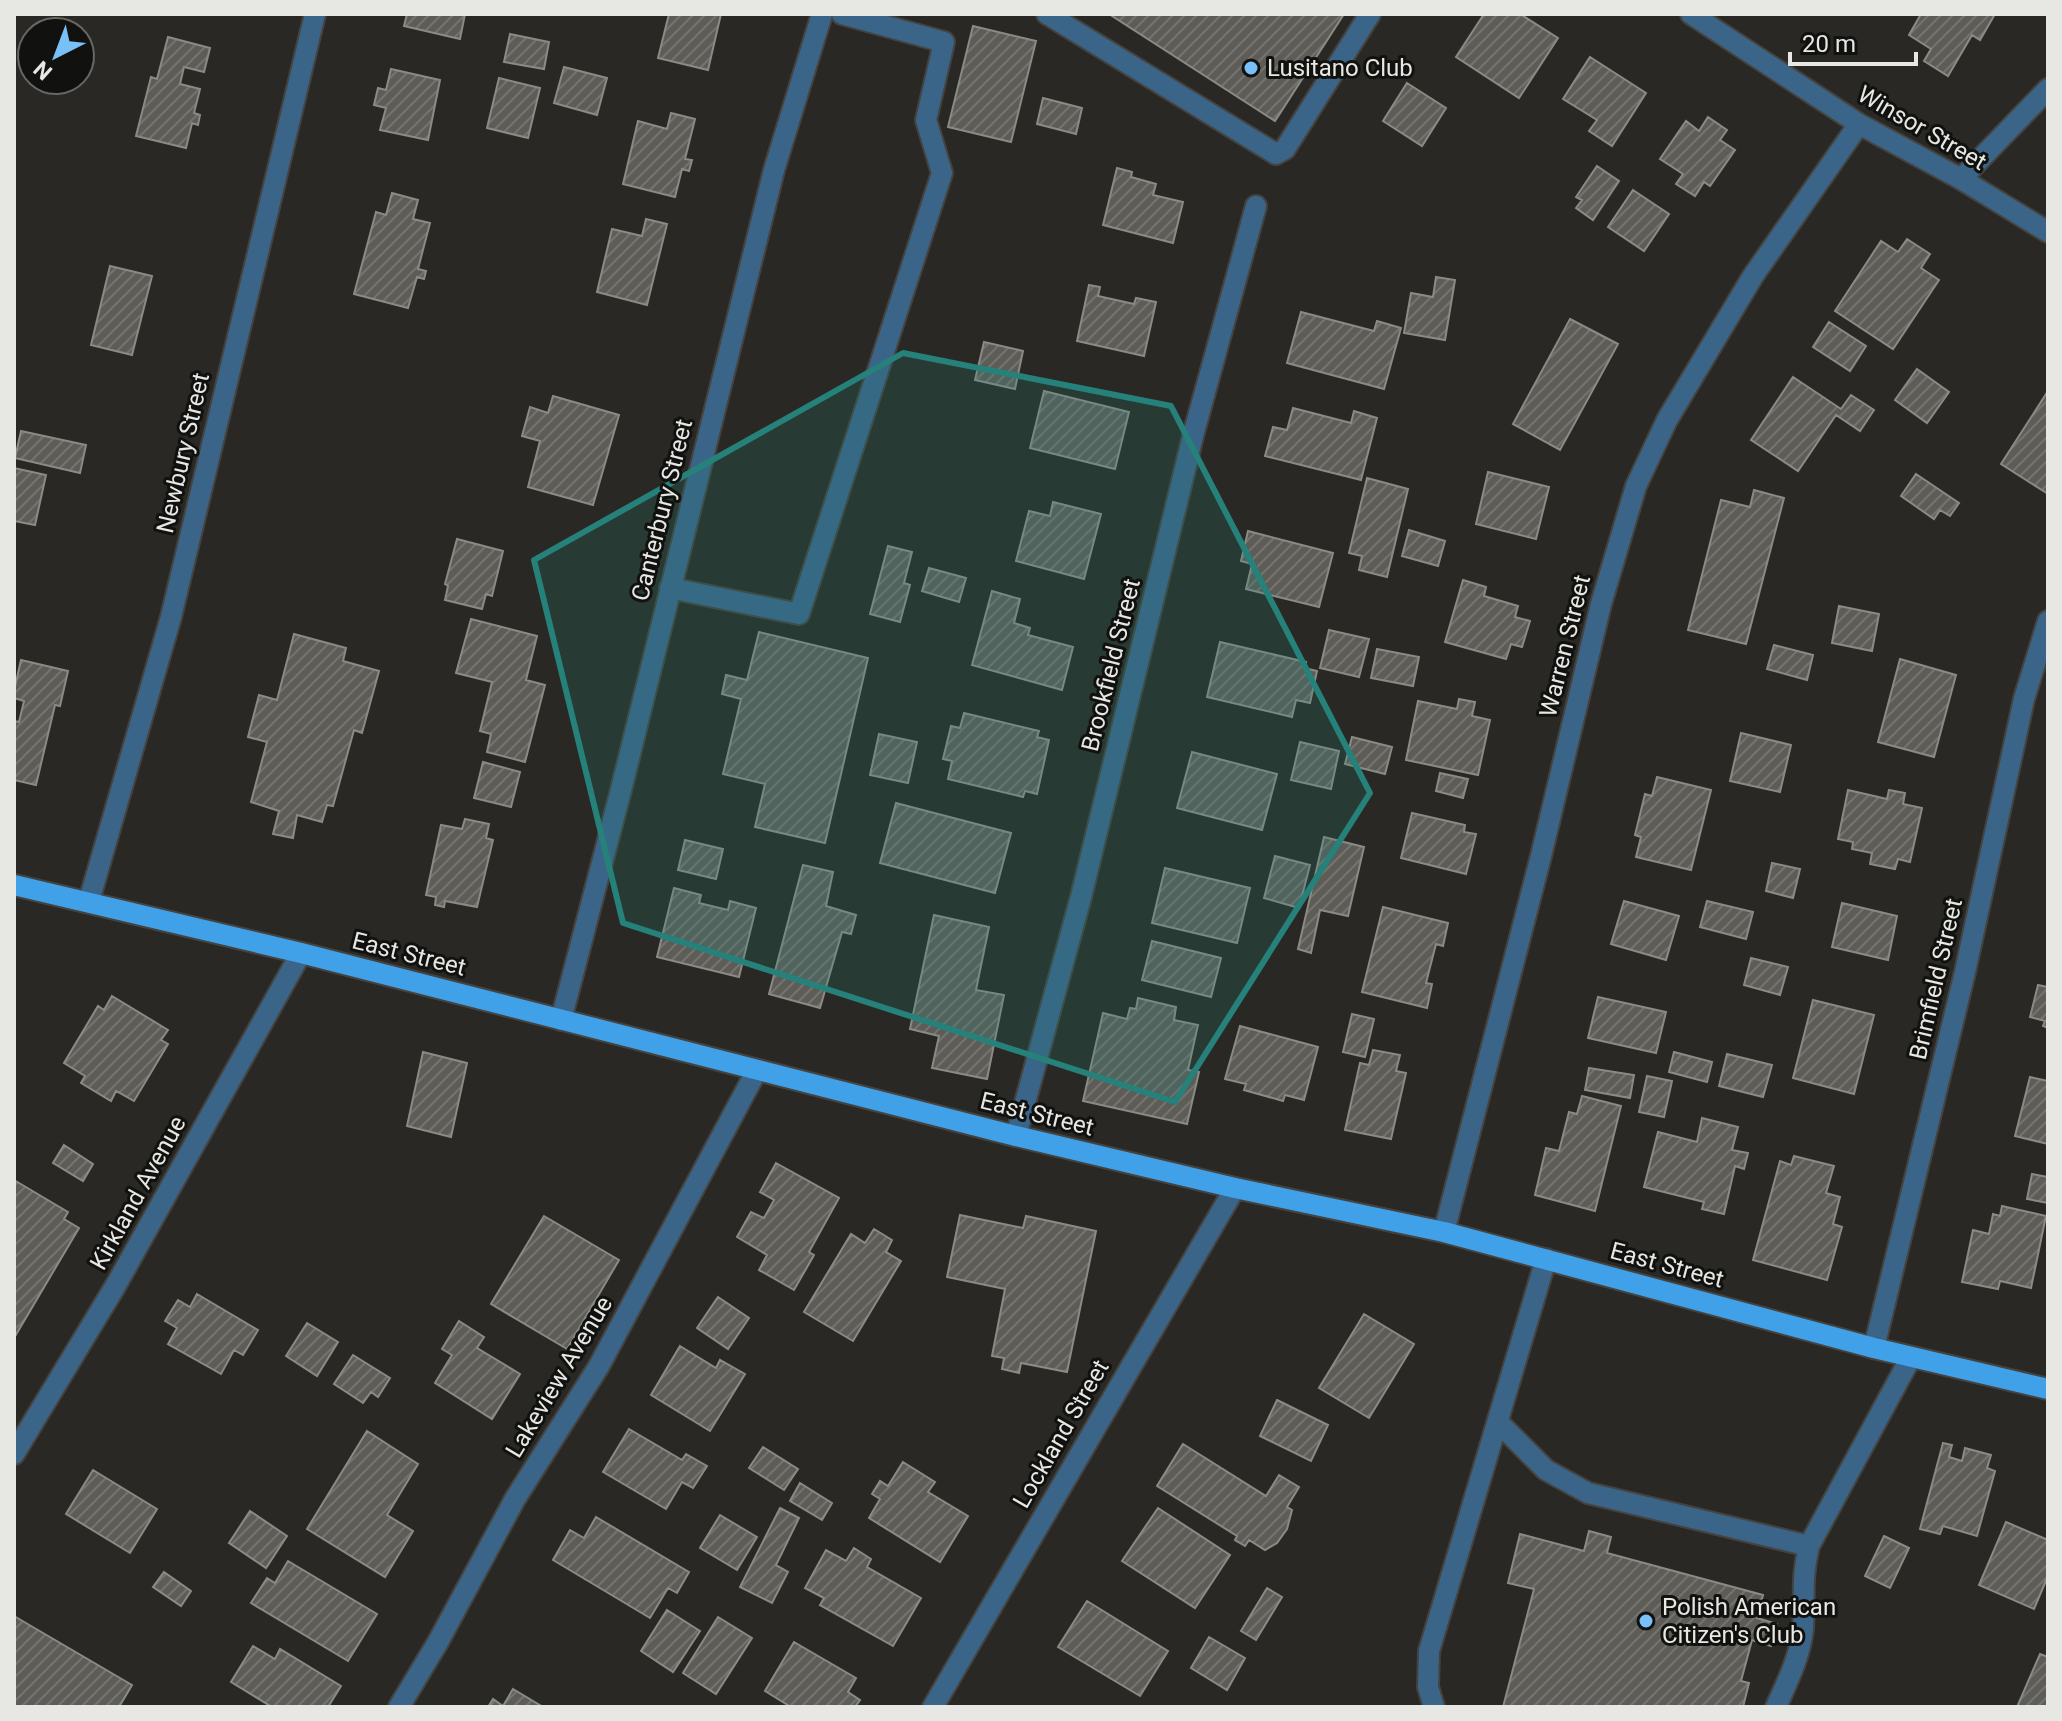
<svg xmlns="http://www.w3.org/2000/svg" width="2062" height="1721" font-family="Roboto,sans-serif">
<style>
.building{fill:url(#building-hatch);stroke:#8b8b85;stroke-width:2}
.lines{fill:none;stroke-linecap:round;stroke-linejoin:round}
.minor-casing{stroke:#44433f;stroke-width:24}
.major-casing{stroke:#44433f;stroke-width:24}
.minor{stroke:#3b6588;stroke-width:20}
.major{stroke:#40a1e9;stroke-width:20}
.marked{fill:#25817a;fill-opacity:0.2;stroke:#25817a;stroke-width:6;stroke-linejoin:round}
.poi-dot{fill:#79bff8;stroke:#11110f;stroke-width:3}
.labels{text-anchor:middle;stroke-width:6;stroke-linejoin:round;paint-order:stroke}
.poi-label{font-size:24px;fill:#e7e7e4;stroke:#11110f;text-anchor:start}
.street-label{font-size:24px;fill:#e7e7e4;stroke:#11110f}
</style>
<defs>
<pattern id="building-hatch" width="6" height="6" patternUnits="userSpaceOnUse" patternTransform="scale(2)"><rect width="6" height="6" fill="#5d5c57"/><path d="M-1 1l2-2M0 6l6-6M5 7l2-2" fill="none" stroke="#74736f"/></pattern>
</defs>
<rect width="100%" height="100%" fill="#292824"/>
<!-- building -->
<path class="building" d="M407,14H465L460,39L404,26Z
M669,14H721L708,70L658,58Z
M1109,14H1344L1275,121Z
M1484,14H1520L1558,38L1519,98L1456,57Z
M1921,14H1995L1980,40L1972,35L1948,76L1924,61L1931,49L1909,35Z
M973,26L1036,41L1011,142L948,127Z
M510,34L549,42L544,69L504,62Z
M168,37L210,48L204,72L184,67L180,84L200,89L194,113L200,115L198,125L192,123L186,148L136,136L151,77L157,79Z
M1590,57L1646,93L1612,146L1589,131L1597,120L1563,99Z
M564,67L607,78L597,115L554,103Z
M391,69L440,80L428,140L380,130L386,108L374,105L378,88L386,90Z
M499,78L540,88L528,138L487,128Z
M1407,83L1446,108L1422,146L1383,121Z
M1043,98L1082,108L1076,134L1037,124Z
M671,113L695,119L685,159L692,160L689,171L682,169L675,197L623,184L638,121L667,129Z
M1708,117L1727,130L1720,140L1735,150L1710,186L1704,182L1695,196L1676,184L1683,174L1660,159L1686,121L1699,131Z
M1597,166L1619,181L1593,220L1576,208L1582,200L1576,197Z
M1117,168L1132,172L1131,177L1156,184L1153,195L1183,202L1173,243L1103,225Z
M1633,190L1669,214L1644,251L1608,227Z
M392,193L418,200L413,219L430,223L418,269L426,271L424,279L417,277L408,308L354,294L376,212L386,215Z
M646,219L667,224L647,305L597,292L612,229L642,236Z
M1907,239L1930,254L1921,268L1939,280L1893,349L1835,311L1881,241L1898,252Z
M110,266L152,276L132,355L91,345Z
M1436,277L1455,280L1445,340L1404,333L1411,293L1433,297Z
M1089,285L1100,287L1098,296L1134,304L1136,298L1156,302L1144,356L1077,341Z
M1301,312L1374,331L1377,321L1401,328L1384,389L1287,363Z
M1570,319L1618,344L1560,450L1513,424Z
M1829,322L1866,346L1850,371L1813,347Z
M984,342L1023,351L1015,389L975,380Z
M1917,369L1949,392L1927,423L1895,400Z
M1793,377L1841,409L1851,395L1874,410L1860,431L1836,415L1798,471L1751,440Z
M1044,391L1129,412L1115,469L1030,448Z
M2048,391V494L2001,464Z
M553,396L619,415L593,505L528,487L540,441L522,436L530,407L548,413Z
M1293,408L1351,423L1354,411L1377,418L1361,480L1265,456L1273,427L1287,430Z
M21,431L86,445L80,473L15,458Z
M14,468L46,475L35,525L14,521Z
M1488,472L1549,487L1536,539L1476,524Z
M1916,474L1959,503L1950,516L1940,510L1934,519L1901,496Z
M1367,478L1408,489L1387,577L1359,570L1362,556L1349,553Z
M1754,490L1784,498L1746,644L1688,630L1721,500L1750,507Z
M1053,502L1101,514L1084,579L1016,561L1029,511L1050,516Z
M1409,530L1445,541L1438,566L1402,556Z
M1248,531L1333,553L1319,607L1246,589L1252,564L1241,561Z
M457,539L503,551L492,596L486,594L482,609L445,600L448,586L445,584Z
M888,546L912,552L904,583L910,585L900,622L870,614Z
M929,568L966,578L959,602L922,591Z
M1463,580L1486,587L1484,596L1518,606L1515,617L1530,621L1522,647L1511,644L1506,659L1445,642Z
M992,591L1020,599L1014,623L1030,628L1028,635L1073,647L1062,690L972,665Z
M1839,606L1879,614L1872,651L1832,643Z
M471,619L537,636L526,680L545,685L525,762L487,752L491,734L480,731L492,682L456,673Z
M1329,630L1369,639L1359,677L1320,668Z
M759,632L868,658L825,843L755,827L765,784L723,774L741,699L722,694L726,675L747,680Z
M294,634L346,648L343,661L379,671L362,733L354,730L333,806L327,805L322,822L297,815L293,838L273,834L279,811L251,802L267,742L248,737L259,695L277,700Z
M1220,642L1306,662L1304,668L1317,671L1310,703L1296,700L1292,717L1207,697Z
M1774,645L1813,655L1807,680L1767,669Z
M1377,649L1419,657L1413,686L1371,678Z
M1900,659L1956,675L1934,757L1878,742Z
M21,660L68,671L60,706L55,705L36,785L14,780V721L19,722L24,701L14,698V691Z
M1459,699L1475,702L1472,716L1490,720L1478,775L1406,760L1418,701L1457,709Z
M964,713L1039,731L1037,737L1049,740L1037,794L1025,791L1023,797L948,779L952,761L943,759L951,726L960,728Z
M1741,733L1791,745L1780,792L1730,781Z
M879,734L917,742L908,783L870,775Z
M1352,737L1392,747L1385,774L1345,764Z
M1300,742L1339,751L1331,789L1291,780Z
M1192,752L1277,774L1262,830L1177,808Z
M483,762L520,772L511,807L474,798Z
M1440,773L1468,779L1463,798L1436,791Z
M1657,777L1711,790L1691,870L1636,857L1641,837L1635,835L1645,794L1652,796Z
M1848,790L1887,799L1889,790L1905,793L1903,804L1922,808L1910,862L1898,859L1895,869L1870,864L1872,853L1852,849L1853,842L1838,839Z
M896,803L1011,833L995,893L880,863Z
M1412,813L1465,825L1464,832L1476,834L1466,874L1401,858Z
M465,819L489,824L486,838L493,840L477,907L445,901L444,907L435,905L436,897L426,895L441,825L462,829Z
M1324,837L1364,847L1348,916L1320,910L1311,953L1298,949Z
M685,840L723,849L716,879L678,870Z
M1275,856L1310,865L1299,908L1264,898Z
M1772,863L1800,869L1793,898L1766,891Z
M803,865L833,872L826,906L856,915L851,934L842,932L820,1008L769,994Z
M1165,868L1250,888L1237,943L1152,923Z
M674,888L701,895L699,903L728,910L730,901L756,908L739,977L657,957Z
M1624,901L1679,916L1666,960L1611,944Z
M1707,901L1753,912L1746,939L1700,927Z
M1842,903L1897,916L1888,960L1832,947Z
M1383,907L1448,923L1443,946L1436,944L1426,983L1432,984L1427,1008L1362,992Z
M934,915L989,927L976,990L1004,995L987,1079L932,1068L939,1036L910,1029Z
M1152,941L1221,958L1211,997L1142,980Z
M1751,958L1788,967L1780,995L1744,985Z
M2038,985L2048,987V1028L2043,1026L2045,1021L2030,1017Z
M112,996L168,1030L161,1040L168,1044L134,1101L116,1091L111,1101L81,1083L85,1076L64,1063L98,1006L104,1010Z
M1598,997L1666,1012L1656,1053L1588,1038Z
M1138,998L1176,1007L1174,1020L1198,1025L1188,1070L1199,1072L1187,1124L1083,1101L1103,1013L1127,1019L1130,1008L1136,1009Z
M1813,1000L1874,1015L1854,1094L1793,1078Z
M1352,1014L1374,1019L1365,1057L1343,1052Z
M1240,1026L1318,1047L1304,1100L1285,1095L1283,1101L1244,1090L1246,1084L1225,1079Z
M1373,1050L1400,1055L1396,1071L1406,1073L1391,1139L1345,1130L1360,1063L1369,1065Z
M423,1052L467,1063L451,1137L407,1126Z
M1674,1052L1712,1062L1707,1082L1669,1072Z
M1727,1054L1772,1065L1763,1097L1719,1086Z
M1589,1068L1634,1075L1630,1098L1585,1090Z
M1647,1076L1672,1081L1664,1117L1639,1112Z
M2030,1077L2048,1081V1144L2015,1136Z
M1582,1096L1621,1106L1595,1211L1535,1195L1546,1148L1559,1151L1569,1112L1577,1114Z
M1702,1118L1738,1127L1732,1150L1748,1153L1744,1169L1735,1166L1724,1214L1702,1209L1704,1202L1644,1187L1658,1132L1697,1142Z
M64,1145L93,1164L83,1181L53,1163Z
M1794,1156L1834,1166L1826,1193L1840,1197L1833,1224L1842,1227L1827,1280L1753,1260L1780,1161L1791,1165Z
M776,1163L839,1198L809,1252L814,1255L794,1290L759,1270L767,1255L737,1237L751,1212L764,1218L774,1200L760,1192Z
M2032,1174L2048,1177V1203L2027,1199Z
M14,1180L68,1212L64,1219L79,1228L14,1338Z
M2002,1206L2046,1216L2031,1288L2000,1281L1998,1289L1962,1282L1973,1230L1989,1234L1993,1214L2000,1216Z
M960,1215L1023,1228L1026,1216L1096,1231L1067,1372L1021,1363L1019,1373L1002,1369L1004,1358L992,1356L1005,1289L947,1277Z
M544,1216L619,1260L567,1349L491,1304Z
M874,1229L892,1240L886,1252L901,1261L853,1341L804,1312L851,1234L865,1243Z
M197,1294L258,1330L243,1355L234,1350L221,1374L168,1344L177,1328L165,1321L178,1300L190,1307Z
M718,1297L749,1318L728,1349L697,1328Z
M1364,1314L1414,1344L1369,1418L1319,1388Z
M459,1321L484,1337L477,1348L520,1374L492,1419L435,1383L452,1355L442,1349Z
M307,1323L338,1342L317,1376L286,1356Z
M680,1346L716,1368L720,1360L745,1374L710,1431L651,1395Z
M353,1355L390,1378L378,1397L371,1392L363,1403L334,1384Z
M1277,1400L1328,1425L1311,1461L1260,1436Z
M629,1429L682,1460L686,1454L707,1466L693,1488L682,1482L666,1509L603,1472Z
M367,1431L418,1464L387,1515L413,1531L385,1577L307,1529Z
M1943,1443L1952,1445L1949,1457L1962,1461L1965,1448L1991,1455L1987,1468L1995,1471L1977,1536L1943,1526L1940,1534L1920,1529Z
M1183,1444L1266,1496L1279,1475L1299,1487L1287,1507L1292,1510L1287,1529L1277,1543L1265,1550L1249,1540L1245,1546L1235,1540L1237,1536L1157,1486Z
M763,1447L798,1469L784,1490L749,1468Z
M903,1462L935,1482L928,1492L968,1516L940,1562L869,1518L880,1499L872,1494L880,1481L888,1486Z
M93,1470L157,1509L130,1553L66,1514Z
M800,1483L832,1503L822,1520L790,1501Z
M780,1508L799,1518L776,1565L788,1572L772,1603L740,1587Z
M1158,1508L1230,1555L1195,1608L1122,1561Z
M250,1511L287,1536L266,1568L229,1543Z
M720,1515L757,1537L737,1570L700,1548Z
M596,1517L689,1572L677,1593L668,1588L650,1618L553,1560L570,1530L584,1538Z
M2006,1522L2048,1540V1576L2034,1609L1979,1585Z
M1589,1531L1611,1537L1607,1553L1763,1595L1757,1618L1777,1624L1771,1646L1752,1640L1741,1681L1749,1683L1743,1707H1503L1534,1589L1508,1583L1520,1534L1584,1551Z
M1884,1536L1909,1548L1890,1588L1865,1576Z
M854,1548L871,1559L867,1567L921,1598L893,1646L820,1605L824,1598L805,1588L826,1550L846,1561Z
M288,1561L377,1614L348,1661L251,1603L267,1578L275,1583Z
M164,1572L191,1591L181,1606L153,1587Z
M1267,1588L1282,1597L1256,1640L1241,1631Z
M1087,1601L1168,1651L1140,1696L1058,1647Z
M667,1610L700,1631L673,1672L641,1651Z
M14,1616L132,1685L119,1707H14Z
M718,1617L752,1638L716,1694L683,1673Z
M1209,1637L1245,1658L1227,1690L1191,1668Z
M794,1642L856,1678L848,1692L860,1700L855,1707H791L765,1691Z
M253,1646L275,1659L280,1649L341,1686L328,1707H272L231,1682Z
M2040,1654L2048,1657V1707H2017Z
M513,1689L543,1707H488L493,1699L503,1706Z"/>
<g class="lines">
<defs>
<path id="minor" d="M1047,14L1276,154L1285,149L1370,14
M1691,14L1859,124L1961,179L2048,232
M1961,179L2048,89
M670,588L799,614L942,173L926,120L944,42L842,14
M89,901L171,617L315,14
M561,1020L621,790L774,170L822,14
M1016,1136L1081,897L1194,432L1256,206
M1444,1232L1541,856L1601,604L1636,486L1667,420L1753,276L1859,124
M1874,1348L1965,972L2024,699L2048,621
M1498,1422L1546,1470L1588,1493L1809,1546
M14,1454L116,1285L301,953
M399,1707L438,1642L515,1499L599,1366L757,1070
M933,1707L1235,1188
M1434,1707L1428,1687L1429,1651L1546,1259
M1776,1707C1787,1682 1800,1657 1803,1629C1805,1598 1801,1578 1809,1546L1911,1357"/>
<path id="major" d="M14,885L301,953L1016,1136L1235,1188L1444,1232L1874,1348L2048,1389"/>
</defs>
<!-- minor casing -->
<use href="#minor" class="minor-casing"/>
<!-- major casing -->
<use href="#major" class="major-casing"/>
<!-- minor -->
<use href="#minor" class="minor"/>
<!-- major -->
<use href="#major" class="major"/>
</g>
<!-- marked area -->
<path class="marked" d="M903,353L1171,406L1370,793L1175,1102L623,923L534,560Z"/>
<!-- markers -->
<g class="poi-dot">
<circle cx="1251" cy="68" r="8"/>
<circle cx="1646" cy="1621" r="8"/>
</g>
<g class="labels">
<!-- poi labels -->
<g class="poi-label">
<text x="1267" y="76">Lusitano Club</text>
<text x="1662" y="1615">Polish American<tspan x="1662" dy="28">Citizen's Club</tspan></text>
</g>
<!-- street labels -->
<g class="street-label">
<text transform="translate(1922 128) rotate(30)" y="8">Winsor Street</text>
<text transform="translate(183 453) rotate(-77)" y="8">Newbury Street</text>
<text transform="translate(662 510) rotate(-76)" y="8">Canterbury Street</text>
<text transform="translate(1565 646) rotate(-76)" y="8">Warren Street</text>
<text transform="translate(1111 665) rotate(-76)" y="8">Brookfield Street</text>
<text transform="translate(409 954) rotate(14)" y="8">East Street</text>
<text transform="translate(1936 979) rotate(-77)" y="8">Brimfield Street</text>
<text transform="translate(1037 1114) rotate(14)" y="8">East Street</text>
<text transform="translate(138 1193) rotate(-61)" y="8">Kirkland Avenue</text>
<text transform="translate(1667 1265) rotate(15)" y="8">East Street</text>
<text transform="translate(559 1377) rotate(-59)" y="8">Lakeview Avenue</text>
<text transform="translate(1061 1434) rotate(-60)" y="8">Lockland Street</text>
</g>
</g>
<!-- border -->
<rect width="2062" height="1721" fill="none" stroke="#e7e7e4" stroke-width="32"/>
<!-- north arrow -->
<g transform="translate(56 56) rotate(222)"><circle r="38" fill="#11110f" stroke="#676764" stroke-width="2"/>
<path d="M0-6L14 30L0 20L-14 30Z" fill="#79bff8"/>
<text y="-12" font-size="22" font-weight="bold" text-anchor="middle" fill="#e7e7e4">N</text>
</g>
<!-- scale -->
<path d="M1790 52v12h126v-12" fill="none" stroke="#e7e7e4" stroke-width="4"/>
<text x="1802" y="52" font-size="24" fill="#e7e7e4" stroke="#11110f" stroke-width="6" paint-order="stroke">20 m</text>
</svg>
